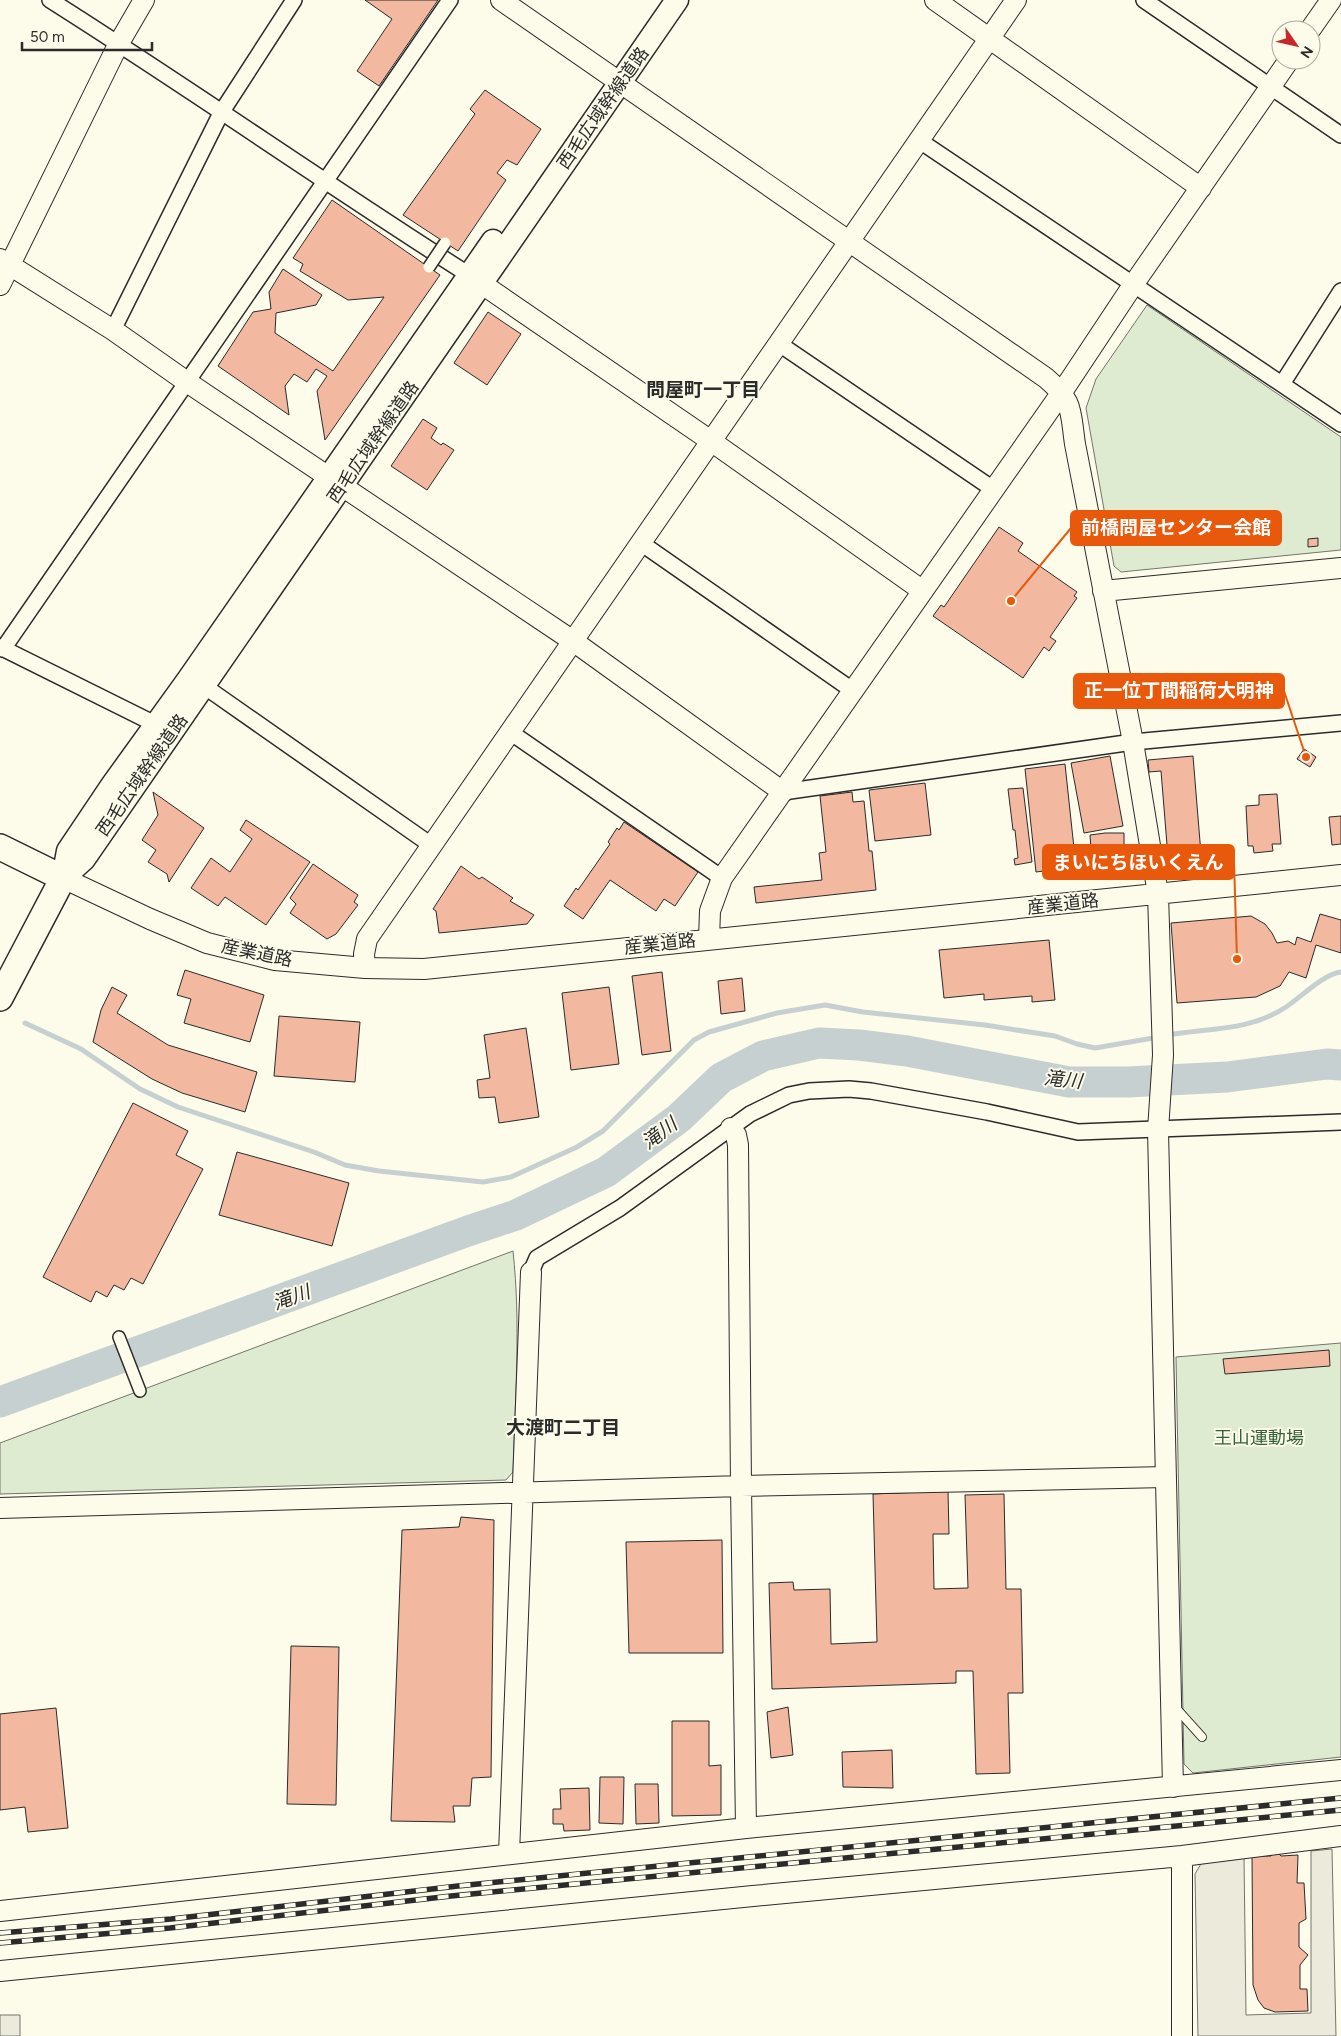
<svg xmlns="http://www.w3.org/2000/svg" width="1341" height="2036" font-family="Figtree,'Noto Sans JP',sans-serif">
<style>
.green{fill:#deebd1;stroke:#74746e}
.parking{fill:#eceadb;stroke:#74746e}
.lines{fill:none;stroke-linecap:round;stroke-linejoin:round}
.stream{stroke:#c7d0d0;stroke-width:5}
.river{stroke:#c7d0d0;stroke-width:31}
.building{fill:#f2b8a0;stroke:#2b2b2b}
.service-casing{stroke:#2b2b2b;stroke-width:10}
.pedestrian-casing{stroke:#2b2b2b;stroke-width:14}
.minor-casing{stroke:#2b2b2b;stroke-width:18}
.tertiary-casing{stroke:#2b2b2b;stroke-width:22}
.secondary-casing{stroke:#2b2b2b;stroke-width:25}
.primary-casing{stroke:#2b2b2b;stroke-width:28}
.service{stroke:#fdfbea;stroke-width:8}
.pedestrian{stroke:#fdfbea;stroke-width:11}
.minor{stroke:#fdfbea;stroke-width:15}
.tertiary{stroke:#fdfbea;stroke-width:20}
.secondary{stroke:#fdfbea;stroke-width:22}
.primary{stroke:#fdfbea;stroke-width:25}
.rail-casing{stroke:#2b2b2b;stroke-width:5.5}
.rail{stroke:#fdfbea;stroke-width:4;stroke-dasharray:11;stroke-linecap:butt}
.pedestrian-bridge-casing{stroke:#2b2b2b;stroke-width:14;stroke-linecap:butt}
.pedestrian-bridge{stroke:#fdfbea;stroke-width:11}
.labels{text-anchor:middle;stroke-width:4;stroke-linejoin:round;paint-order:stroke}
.street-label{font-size:18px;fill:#2b2b2b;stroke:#fdfbea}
.park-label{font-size:18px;fill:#34623c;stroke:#fdfbea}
.neighbourhood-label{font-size:19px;font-weight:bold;fill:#2b2b2b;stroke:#fdfbea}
.water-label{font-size:19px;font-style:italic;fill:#2b2b2b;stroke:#fdfbea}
.leader{fill:none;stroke:#e8590c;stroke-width:2}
.callout-dot{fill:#e8590c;stroke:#fdfbea;stroke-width:2}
.callout{fill:#e8590c;stroke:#e8590c;stroke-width:2}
.callout-label{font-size:19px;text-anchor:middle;font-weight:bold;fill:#fff}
</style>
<rect width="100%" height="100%" fill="#fdfbea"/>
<!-- green -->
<path class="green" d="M1147,305L1341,437V550L1121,572L1114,566L1086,408L1096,379Z
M513,1251C521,1324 515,1398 513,1472L506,1480L0,1494V1443Z
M1341,1343V1757L1193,1773L1184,1764L1176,1357Z"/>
<!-- parking -->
<path class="parking" d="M1332,1849L1336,2036H1198L1195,1874L1202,1862L1244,1857L1246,2015L1311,2013V1851Z
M0,2015H20V2036H0Z"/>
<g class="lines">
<!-- stream -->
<path class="stream" d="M25,1023L81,1049L140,1089L178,1107L314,1152L345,1165L379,1171L483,1182L511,1177L577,1147L603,1131L694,1040L709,1032L777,1013L825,1005L863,1012L985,1025L1055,1036L1077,1044L1095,1048L1159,1037
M1168,1035C1209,1028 1250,1031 1286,1007C1301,997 1325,973 1341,972"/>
<!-- river -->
<path class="river" d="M0,1402L468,1231L516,1215L606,1172L679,1118L721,1078L763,1056L819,1043L859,1045L907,1051L1069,1082H1128L1227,1077L1327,1064L1341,1065"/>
</g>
<!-- building -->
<path class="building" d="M365,0H438L379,86L357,71L392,19Z
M485,90L541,129L517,165L507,160L497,173L506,180L458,251L403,215L475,114L470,109Z
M332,200L440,275L325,440L317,391L327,376L316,369L307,382L294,374L285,386L289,415L218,366L253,312L271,309L269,292L283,269L322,295L316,305L276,313L275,333L333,371L384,297L348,300L300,271L303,264L293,258Z
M488,312L521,334L487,385L454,363Z
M423,419L437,428L431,438L441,445L443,443L454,450L427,490L391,466Z
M999,527L1023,543L1018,551L1077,592L1074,596L1077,598L1050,637L1056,641L1049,651L1044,647L1023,678L933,616L941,605L944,607Z
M1318,538V546L1308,547V539Z
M1304,749L1316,757L1310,767L1297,759Z
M1110,756L1123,826L1084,833L1071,763Z
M1193,756L1201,854L1168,857L1161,771L1149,772L1148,760Z
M1065,764L1076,867L1036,872L1025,769Z
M925,783L931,835L875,841L869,790Z
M1023,788L1032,862L1015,865L1014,859L1018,858L1015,830H1013L1008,789Z
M153,792L204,828L169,882L167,874L148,862L156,850L142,840L158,815Z
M852,792L853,802L864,801L869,851H872L876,890L756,903L754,887L822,880L819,853L826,852L820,796Z
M1277,794L1281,844H1272L1273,851L1254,853L1253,846H1248L1246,806L1259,805V795Z
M1341,816V844L1332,845L1329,817Z
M246,820L310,862L266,925L225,897L218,906L191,888L211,858L230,872L252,839L240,830Z
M624,822L698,872L675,906L664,899L656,911L610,880L583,919L564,906L576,888L578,890L610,844L608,842L617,828L619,830Z
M1105,833H1124V849L1127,852V859L1121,860L1122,866H1116V860L1092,862L1090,835Z
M313,864L358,895L354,902L358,905L336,934L327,939L290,913L296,904L290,898Z
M461,866L479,879L482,877L513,898L510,901L534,915L527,924L439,933L436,911L433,909Z
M1320,914L1341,920V953L1316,945L1306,978L1289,972L1280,986L1256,997L1177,1003L1171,923L1251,916L1265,924L1272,933L1277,943L1288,941L1295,945L1297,937L1311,942Z
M1049,940L1055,1000L1032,1002V996L984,1000V994L944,998L939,950Z
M185,970L264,995L250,1042L184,1023L191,999L177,995Z
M662,972L671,1051L642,1055L632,976Z
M742,978L745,1011L721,1014L718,981Z
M112,987L127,995L117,1013L168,1045L257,1072L245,1112L182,1093L152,1079L93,1042L101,1010Z
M609,987L619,1064L571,1070L562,993Z
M279,1016L360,1022L355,1082L274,1076Z
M526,1028L539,1117L499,1123L495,1097L479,1098L477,1080L490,1078L484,1035Z
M133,1103L188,1131L176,1155L203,1169L143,1284L131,1278L124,1290L114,1285L107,1297L96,1291L91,1302L43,1277Z
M237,1152L349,1183L332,1246L219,1215Z
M1329,1350L1330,1366L1225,1374L1223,1359Z
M948,1491L949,1534H933L934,1589L968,1588L965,1495L1004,1494L1006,1589H1021L1023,1693H1008L1010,1773L976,1774L973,1671H956V1683L772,1689L769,1583L793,1582L794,1590L830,1589L831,1644L877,1642L873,1494Z
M461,1517L494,1520L491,1777L472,1778L470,1806H453L455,1822L391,1821L402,1530L459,1527Z
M722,1540L723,1653H629L626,1542Z
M291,1646L339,1647L336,1805L287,1804Z
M788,1707L793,1755L771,1758L767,1712Z
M56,1708L68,1828L28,1832L25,1807L0,1810V1714Z
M672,1721H709V1766L721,1765V1815L672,1816Z
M892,1750L893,1788L843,1787L842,1752Z
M600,1777H624L623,1824L599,1823Z
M635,1784H658L659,1823L636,1824Z
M589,1788L590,1830L564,1831L563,1824H553V1809H561L560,1789Z
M1275,1850L1281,1856L1298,1855L1297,1883H1304L1306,1919L1299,1923V1947L1308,1955L1300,1965V1989H1307L1308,2011L1275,2012L1264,2008L1258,2000L1253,1985L1252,1856H1271Z"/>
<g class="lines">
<defs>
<path id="service" d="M1175,1707L1202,1737"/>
<path id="pedestrian" d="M119,1337L140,1391"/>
<path id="minor" d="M50,0C194,91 333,189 477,280
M1144,0L1341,135
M920,141L1341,424
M113,330L221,113L294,0
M778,343L993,489
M1282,384L1341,291
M641,543L852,690
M0,647L157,725
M3,649L450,0
M204,686L431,845
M510,732L722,878
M783,792L1133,742L1341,723
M531,1272L537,1258L620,1208L750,1114L789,1095L809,1091L849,1089L871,1091L987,1112L1078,1132L1341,1122"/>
<path id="tertiary" d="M501,0L1046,378C1074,402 1070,410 1075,444L1133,742L1158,894L1163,1055L1158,1130L1173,1787
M935,0L1201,188
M1310,30L1331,0
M0,259L113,330L187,382L573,641L783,792
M482,284L711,441L923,591
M0,285L119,43L144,0
M1103,591L1341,568
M63,878L150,919L207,943L275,960L365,968L424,969L1341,875
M709,939L710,911L722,878L1062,392L1133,285L1289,60
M365,968L364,954L367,939L1016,0
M731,1128L736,1135L738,1145L741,1486L746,1828
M0,1508L741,1486L1166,1477
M509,1854L531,1272
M1182,1856V2036
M0,1911L746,1828L1341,1770
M0,1971L753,1896L1182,1856L1341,1836"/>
<path id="secondary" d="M63,878L84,859L677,0
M63,878L68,851L113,784L188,680L493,241"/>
<path id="primary" d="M0,847L63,878L0,998"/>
</defs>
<!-- service casing -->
<use href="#service" class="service-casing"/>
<!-- pedestrian casing -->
<use href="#pedestrian" class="pedestrian-casing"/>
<!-- minor casing -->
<use href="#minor" class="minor-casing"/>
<!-- tertiary casing -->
<use href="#tertiary" class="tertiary-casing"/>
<!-- secondary casing -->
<use href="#secondary" class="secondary-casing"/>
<!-- primary casing -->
<use href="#primary" class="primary-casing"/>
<!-- service -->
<use href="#service" class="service"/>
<!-- pedestrian -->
<use href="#pedestrian" class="pedestrian"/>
<!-- minor -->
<use href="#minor" class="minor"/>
<!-- tertiary -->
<use href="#tertiary" class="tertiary"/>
<!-- secondary -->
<use href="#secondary" class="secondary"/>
<!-- primary -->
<use href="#primary" class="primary"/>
<defs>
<path id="rail" d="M0,1933L171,1919L458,1886L1341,1798
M0,1943L170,1928L451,1896L1341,1810"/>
</defs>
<!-- rail casing -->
<use href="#rail" class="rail-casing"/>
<!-- rail -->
<use href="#rail" class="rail"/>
<defs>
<path id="pedestrian-bridge" d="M429,267L445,243"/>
</defs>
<!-- pedestrian-bridge casing -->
<use href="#pedestrian-bridge" class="pedestrian-bridge-casing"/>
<!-- pedestrian-bridge -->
<use href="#pedestrian-bridge" class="pedestrian-bridge"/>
</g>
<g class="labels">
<!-- street labels -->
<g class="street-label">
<text transform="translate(603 108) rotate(-55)" y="6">西毛広域幹線道路</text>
<text transform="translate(373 442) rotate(-55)" y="6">西毛広域幹線道路</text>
<text transform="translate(142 775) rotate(-55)" y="6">西毛広域幹線道路</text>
<text transform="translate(1063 904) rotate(-6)" y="6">産業道路</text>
<text transform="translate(660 944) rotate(-6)" y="6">産業道路</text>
<text transform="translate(257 953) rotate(12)" y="6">産業道路</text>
</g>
<!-- park labels -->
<g class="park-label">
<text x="1259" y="1444">王山運動場</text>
</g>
<!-- neighbourhood labels -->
<g class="neighbourhood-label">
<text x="703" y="396">問屋町一丁目</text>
<text x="563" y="1434">大渡町二丁目</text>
</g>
<!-- water labels -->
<g class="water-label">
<text transform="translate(1063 1079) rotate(6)" y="7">滝川</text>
<text transform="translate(659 1133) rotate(-37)" y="7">滝川</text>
<text transform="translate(291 1297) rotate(-20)" y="7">滝川</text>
</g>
</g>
<!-- callouts -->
<path class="leader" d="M1011 601L1071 528M1306 757L1284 691M1237 959L1234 862"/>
<g class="callout-dot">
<circle cx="1011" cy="601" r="5"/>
<circle cx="1306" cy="757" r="5"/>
<circle cx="1237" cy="959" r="5"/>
</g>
<g class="callout">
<rect x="1071" y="511" width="210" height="34" rx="5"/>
<rect x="1074" y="674" width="210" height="34" rx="5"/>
<rect x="1043" y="845" width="191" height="34" rx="5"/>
</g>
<g class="callout-label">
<text x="1176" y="534">前橋問屋センター会館</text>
<text x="1179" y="697">正一位丁間稲荷大明神</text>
<text x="1138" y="869">まいにちほいくえん</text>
</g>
<!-- north arrow -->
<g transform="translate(1296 45) rotate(124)"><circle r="24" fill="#fdfbea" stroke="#a9a89e"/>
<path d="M0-4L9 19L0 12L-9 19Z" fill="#c62828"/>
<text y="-8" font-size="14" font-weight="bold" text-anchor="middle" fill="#2b2b2b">N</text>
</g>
<!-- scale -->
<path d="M22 42v8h130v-8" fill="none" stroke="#2b2b2b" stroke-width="2.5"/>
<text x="30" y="42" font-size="15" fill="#2b2b2b" stroke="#fdfbea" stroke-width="4" paint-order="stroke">50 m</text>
</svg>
